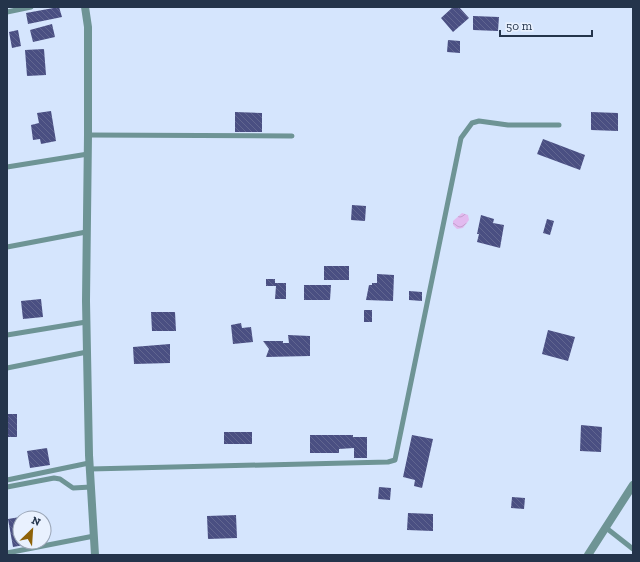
<svg xmlns="http://www.w3.org/2000/svg" width="640" height="562" font-family="'Zilla Slab',serif">
<style>
.water{fill:url(#water-waves)}
.building{fill:url(#building-back-hatch)}
.lines{fill:none;stroke-linecap:round;stroke-linejoin:round}
.lane{stroke:#6e9495;stroke-width:5}
.street{stroke:#6e9495;stroke-width:8}
</style>
<defs>
<pattern id="water-waves" width="16" height="10" patternUnits="userSpaceOnUse"><rect width="16" height="10" fill="#e2baef"/><path d="M0 5q4-4 8 0t8 0" fill="none" stroke="#c2a0ce"/></pattern>
<pattern id="building-back-hatch" width="6" height="6" patternUnits="userSpaceOnUse"><rect width="6" height="6" fill="#4a4f82"/><path d="M-1 5l2 2M0 0l6 6M5-1l2 2" fill="none" stroke="#616690"/></pattern>
</defs>
<rect width="100%" height="100%" fill="#d5e5fd"/>
<!-- water -->
<path class="water" d="M462,213L468,215L469,220L463,228L457,229L453,225V221Z"/>
<!-- building -->
<path class="building" d="M59,7L62,17L28,24L26,13Z
M453,7H459L469,18L453,32L441,18Z
M473,16L499,17L498,31L473,30Z
M52,24L55,37L33,42L30,30Z
M18,30L21,46L12,48L9,32Z
M448,40L460,41V53L447,52Z
M44,49L46,75L27,76L25,50Z
M51,111L56,141L41,144L40,139L33,140L31,125L39,123L37,113Z
M235,112L262,113V132H235Z
M591,112L618,113V131L591,130Z
M543,139L585,155L580,170L537,154Z
M352,205L366,206L365,221L351,220Z
M481,215L494,219L493,223L504,225L500,248L477,242L479,234H477Z
M547,219L554,221L550,235L543,233Z
M324,266H349V280H324Z
M377,274L394,275L393,301L366,300L369,285H372V283H377Z
M266,279H275V283H286V299H275L276,286H266Z
M304,285H331L330,300H304Z
M409,291L422,292V301L409,300Z
M41,299L43,317L23,319L21,301Z
M364,310H372V322H364Z
M151,312H175L176,331H152Z
M241,323L242,328L251,327L253,342L233,344L231,325Z
M548,330L575,337L568,361L542,354Z
M288,335L310,336V356L266,357L269,349L263,341H283V343H289Z
M170,344V363L134,364L133,347Z
M7,414H17V437H7Z
M581,425L602,427L601,452L580,451Z
M224,432H252V444H224Z
M310,435H353V437H367V458H354V448L339,449V453H310Z
M412,435L433,439L422,488L414,486L415,480L403,477Z
M47,448L50,465L30,468L27,451Z
M379,487L391,488L390,500L378,499Z
M512,497L525,498L524,509L511,508Z
M408,513L433,514V531L407,530Z
M236,515L237,538L208,539L207,516Z
M20,517V542H29V544L13,547L8,519Z"/>
<g class="lines">
<!-- lane -->
<path class="lane" d="M7,12L31,7
M88,135L292,136
M7,167L88,154
M7,247L86,232
M7,335L86,322
M7,368L87,352
M90,469L388,462L395,460L461,138L472,123L479,121L508,125H559
M7,480L89,463
M7,487L54,478L60,479L73,488L91,487
M605,527L633,549
M7,553L94,536"/>
<!-- street -->
<path class="street" d="M85,7L88,27V135L86,301L89,455L95,555
M588,555L633,485"/>
</g>
<!-- border -->
<rect width="640" height="562" fill="none" stroke="#24344b" stroke-width="16"/>
<!-- north arrow -->
<g transform="translate(32 530) rotate(25)"><circle r="19" fill="#e9f1fe" stroke="#9aa5b6"/>
<path d="M0-3L7 15L0 10L-7 15Z" fill="#8e6208"/>
<text y="-6" font-size="11" font-weight="bold" text-anchor="middle" fill="#24344b">N</text>
</g>
<!-- scale -->
<path d="M500 30v6h92v-6" fill="none" stroke="#24344b" stroke-width="2"/>
<text x="506" y="30" font-size="12" fill="#24344b" stroke="#e9f1fe" stroke-width="3" paint-order="stroke">50 m</text>
</svg>
